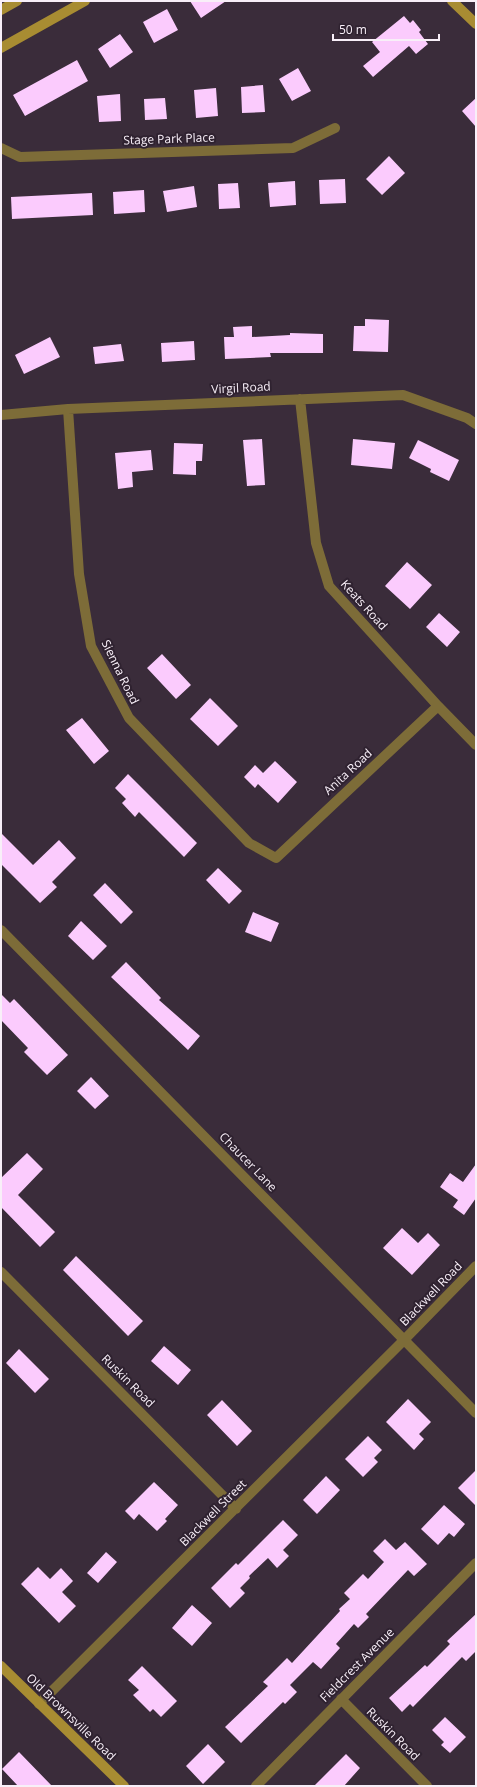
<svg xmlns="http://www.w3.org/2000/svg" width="477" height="1787" font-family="'Open Sans',sans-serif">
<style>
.building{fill:#fbcbfd}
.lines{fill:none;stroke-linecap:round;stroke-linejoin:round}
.street{stroke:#7d6c38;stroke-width:10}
.secondary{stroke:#a88c32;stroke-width:10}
.labels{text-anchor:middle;stroke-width:4;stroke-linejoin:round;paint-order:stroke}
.street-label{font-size:12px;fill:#f8eff8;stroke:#2f2230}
</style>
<rect width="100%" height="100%" fill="#3a2c3a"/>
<!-- building -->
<path class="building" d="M190,1H226L201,18Z
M167,9L178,30L154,43L143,22Z
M404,16L410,23L413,20L421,30L419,32L428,44L416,54L409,46L373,77L363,66L380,52L372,42Z
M120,34L133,52L110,68L98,49Z
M77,60L88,81L25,116L13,95Z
M298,68L311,91L292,101L279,79Z
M263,85L265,112L242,113L241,87Z
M216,88L218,116L196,118L194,90Z
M120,94L121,121L99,122L97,96Z
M165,98L167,119L145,120L144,99Z
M476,98V127L462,111Z
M389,156L405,173L382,195L366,179Z
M345,179L346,203L320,204L319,180Z
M295,181L296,205L270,207L268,183Z
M238,183L240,208L219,209L218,184Z
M194,186L197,207L167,212L163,191Z
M144,190L145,212L114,214L113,192Z
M92,193L93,215L12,219L11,197Z
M365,319L389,320L388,352L353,351L354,326H365Z
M252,326V337L290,335V333L323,334V353H270L271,357L225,359L224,337H234L233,327Z
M50,337L60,357L24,374L15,355Z
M194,341L195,360L162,362L161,343Z
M121,344L124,361L95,364L93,347Z
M262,439L265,485L247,486L243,440Z
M353,439L395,443L392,469L351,465Z
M418,440L459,460L449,481L430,472L431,469L409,458Z
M174,443L203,444L202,461H196V475L173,474Z
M151,450L153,470L132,472L133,487L118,489L115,453Z
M407,562L432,585L410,609L385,586Z
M439,613L460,632L447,647L426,627Z
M162,654L191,685L176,699L147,668Z
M210,698L238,726L218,746L190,719Z
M82,718L109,751L94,764L66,730Z
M275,761L297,782L278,803L258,784L255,788L244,777L255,765L263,773Z
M128,774L197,843L184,857L139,812L135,817L122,803L126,799L115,788Z
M1,833L33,865L59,840L76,858L52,882L57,887L40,903L1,864Z
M218,868L242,891L229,904L206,880Z
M105,883L133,912L121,924L93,895Z
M253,912L279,923L271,942L245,932Z
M81,921L107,946L93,960L68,936Z
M126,962L161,998L159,1000L200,1036L188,1050L111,977Z
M1,994L10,1003L14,999L68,1055L47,1075L24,1052L28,1048L1,1020Z
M91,1077L109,1096L95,1109L77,1091Z
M27,1153L43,1169L18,1195L55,1232L40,1247L1,1207V1178Z
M476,1164V1198L464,1215L453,1207L458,1200L440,1187L450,1173L463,1182Z
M402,1228L418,1243L428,1233L440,1245L412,1275L383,1248Z
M76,1256L143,1321L128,1336L63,1270Z
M164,1346L191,1370L178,1385L151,1361Z
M19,1349L49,1379L35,1393L6,1363Z
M408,1399L431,1422L419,1434L424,1439L414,1450L386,1422Z
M222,1400L252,1431L237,1446L207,1415Z
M368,1436L382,1450L374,1458L378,1462L363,1477L345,1459Z
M476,1470V1506L458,1488Z
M326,1476L340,1490L317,1514L303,1500Z
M154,1482L178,1505L165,1519L167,1521L157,1531L139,1514L134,1520L125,1511Z
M444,1505L465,1524L454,1537L449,1533L438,1545L421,1529Z
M283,1520L298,1535L283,1550L289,1556L277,1568L268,1558L249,1576L250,1578L240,1588L245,1593L230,1608L211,1588L236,1563L238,1565Z
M385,1539L396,1550L405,1542L427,1564L414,1576L408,1570L366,1614L369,1617L358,1628L354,1624L336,1644L340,1648L321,1669L313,1662L290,1685L297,1692L285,1704L283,1702L241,1743L225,1727L268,1686L263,1682L287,1658L292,1663L340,1611L339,1609L350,1599L344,1593L363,1574L368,1579L384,1562L373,1551Z
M106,1552L117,1562L98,1583L87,1573Z
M38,1567L50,1579L61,1568L73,1581L62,1592L76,1606L59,1623L21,1584Z
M192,1605L212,1623L192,1646L172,1628Z
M476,1614V1651L466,1661L462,1657L413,1707L410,1704L402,1712L389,1698L425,1665L427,1667L450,1644L447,1641Z
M142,1666L177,1701L161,1717L153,1709L150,1712L133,1695L139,1690L128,1680Z
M445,1717L466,1737L450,1753L441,1745L444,1742L432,1730Z
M208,1744L225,1762L203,1784L186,1766Z
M19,1752L52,1786H18L2,1769Z
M346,1754L360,1768L344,1786H314Z"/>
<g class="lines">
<!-- street -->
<path class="street" d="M1,148L20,157L293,148L335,128
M300,399L316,543L329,586L438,706L476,745
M68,409L79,574L91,646L129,718L249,843L276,858L438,706
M1,415L68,409L403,395L467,418L476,424
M1,930L476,1413
M1,1272L236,1509
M341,1699L427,1786
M39,1704L404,1340L476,1266
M256,1786L476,1563"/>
<!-- secondary -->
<path class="secondary" d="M452,1L476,24
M1,10L17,1
M1,48L85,1
M1,1666L124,1786"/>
</g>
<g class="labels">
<!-- street labels -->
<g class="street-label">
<text transform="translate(169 139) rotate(-2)" y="4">Stage Park Place</text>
<text transform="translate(241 388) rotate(-3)" y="4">Virgil Road</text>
<text transform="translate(364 605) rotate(48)" y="4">Keats Road</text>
<text transform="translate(120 672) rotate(64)" y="4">Sienna Road</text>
<text transform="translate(348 772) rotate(-43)" y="4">Anita Road</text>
<text transform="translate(248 1162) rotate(46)" y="4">Chaucer Lane</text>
<text transform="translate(431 1294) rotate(-46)" y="4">Blackwell Road</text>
<text transform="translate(128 1381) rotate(45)" y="4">Ruskin Road</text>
<text transform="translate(213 1513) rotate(-45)" y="4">Blackwell Street</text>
<text transform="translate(357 1665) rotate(-45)" y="4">Fieldcrest Avenue</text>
<text transform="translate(71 1717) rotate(44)" y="4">Old Brownsville Road</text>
<text transform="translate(393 1734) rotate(45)" y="4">Ruskin Road</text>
</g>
</g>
<!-- border -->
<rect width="477" height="1787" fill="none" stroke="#f8eff8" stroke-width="4"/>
<!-- scale -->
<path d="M333 34v6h106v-6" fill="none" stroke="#f8eff8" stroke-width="2"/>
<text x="339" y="34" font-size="12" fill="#f8eff8" stroke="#2f2230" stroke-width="3" paint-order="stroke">50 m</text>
</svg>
